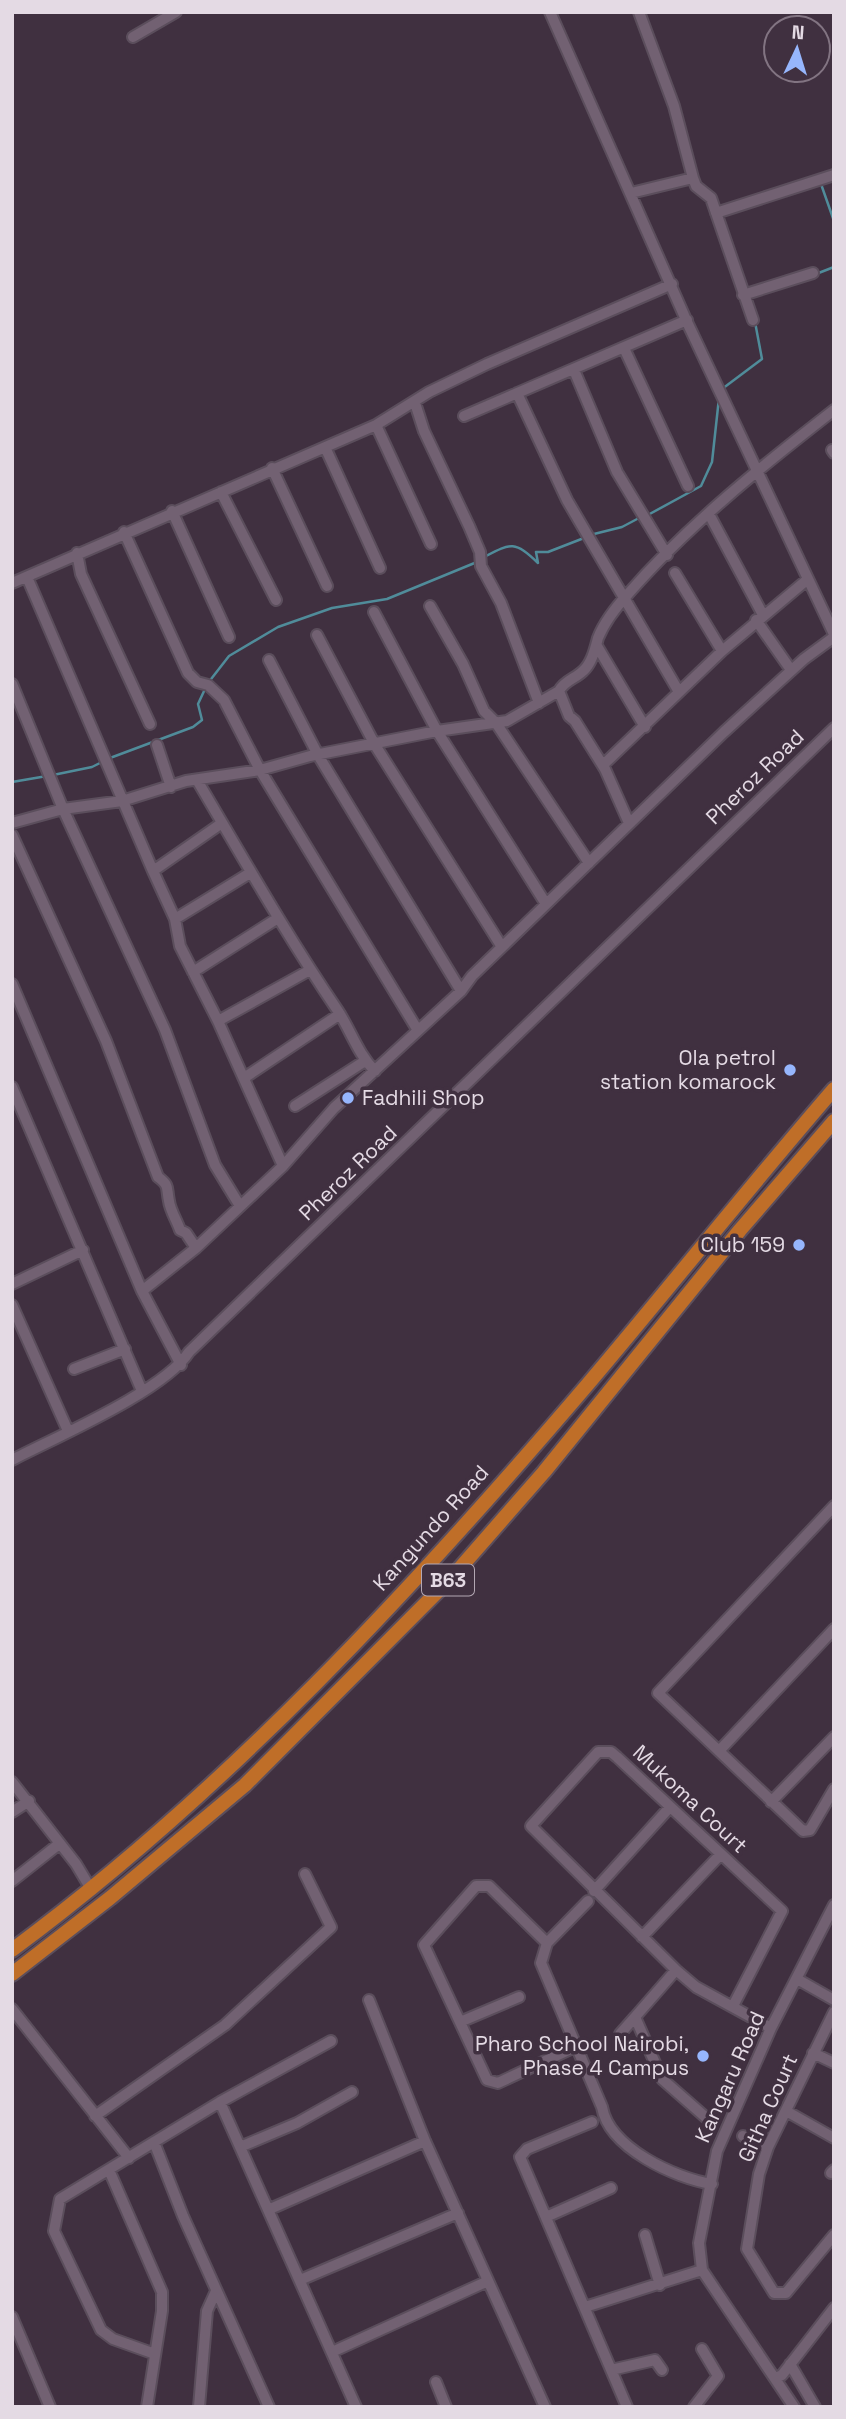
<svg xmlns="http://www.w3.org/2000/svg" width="846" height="2419" font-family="'Space Grotesk',sans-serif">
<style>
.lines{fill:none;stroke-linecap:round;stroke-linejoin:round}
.stream{stroke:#508c9a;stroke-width:2.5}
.minor-casing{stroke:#5b4e5c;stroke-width:14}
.highway-casing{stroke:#5b4e5c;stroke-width:18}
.minor{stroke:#726172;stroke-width:10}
.highway{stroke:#bf6e28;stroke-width:14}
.poi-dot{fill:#96b6fd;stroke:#403040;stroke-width:2.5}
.labels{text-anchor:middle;stroke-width:7;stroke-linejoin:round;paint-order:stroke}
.shield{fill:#403040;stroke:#b3a7b3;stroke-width:2}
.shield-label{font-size:19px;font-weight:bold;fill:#e4dae4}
.street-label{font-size:21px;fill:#e4dae4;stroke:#403040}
.poi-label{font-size:21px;fill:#e4dae4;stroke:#403040;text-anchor:end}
</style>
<rect width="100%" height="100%" fill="#403040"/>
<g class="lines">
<!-- stream -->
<path class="stream" d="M821,184L834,221
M816,274L834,267
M722,389L762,359L755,322
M646,516L701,486L712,462L719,398
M590,535L622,527L639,518
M482,558C511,543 514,540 538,563L536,552H548L584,538
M208,683L229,656L278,627L332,608L387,599L477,562
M110,758L193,727L202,720L198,704L205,689
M53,775L92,767L104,761
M12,782L47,776"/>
<defs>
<path id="minor" d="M550,12L687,322L834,634
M639,12L674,106L693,178L696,186L711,198L753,320
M133,37L176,12
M631,193L693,178
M716,213L834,175
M743,295L813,273
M624,348L688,486
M574,370L617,472L667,555
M517,393L567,500L679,692
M415,403L424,431L469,526L480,552L481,566L501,603L539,703
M464,416L687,320
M376,425L431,544
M325,447L380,568
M832,450L834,453
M272,468L327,586
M221,492L276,600
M172,511L229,637
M709,514L763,615
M124,532L188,673L197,682L208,685L224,700L260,770L417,1029
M77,553L81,574L150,724
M675,573L722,651
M27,577L153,871L222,823
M12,583L376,425L429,392L487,364L672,284
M430,606L463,664L484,711L496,723L589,863
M756,620L791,670
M317,635L375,745L502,947
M597,646L645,727
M269,660L318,755L461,991
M12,684L63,809L165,1030L215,1165L240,1206
M157,745L171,787
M603,765L722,651L808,579
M197,780C243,858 287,936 338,1011C351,1031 358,1054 375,1071
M12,823L63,809L122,801L186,781L260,770L310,756L437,731L374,612
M629,823L605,769L575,721L569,716L559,691C565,680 575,679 583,671C592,663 595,649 598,638C604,623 617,606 628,594C688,525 762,466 834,410
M12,835L106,1041L158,1177C170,1186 166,1187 169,1201C170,1210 177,1221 180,1230L186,1233L196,1248
M153,871L175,919
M250,873L175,919L180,946L218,1021L283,1166
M546,904L437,731L507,721L559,691
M193,972L278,918
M12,984L142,1291L181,1365
M218,1021L310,970
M244,1078L340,1014
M12,1087L142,1391
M295,1106L365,1061
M12,1284L83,1250
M142,1291L196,1248L283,1166L334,1108L461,991L472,976L724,732L804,659L834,637
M12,1305L68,1431
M74,1369L125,1349
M12,1460C56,1437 164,1391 189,1352L834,728
M834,1506L658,1693L803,1831L810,1830L834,1789
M719,1751L834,1629
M12,1782L76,1864L91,1889
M771,1802L834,1737
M12,1812L29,1801
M12,1881L59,1844
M594,1891L670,1807
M588,1901L547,1943L541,1963L602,2107C609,2148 675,2178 712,2184
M642,1937L720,1855
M547,1943L489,1886H476L424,1945L487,2080L498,2083L575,2047
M676,1970L635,2017L662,2079L711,2122
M797,1979L834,2000
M369,2000L425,2141L545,2407
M733,2006L782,1911L617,1757L611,1752H598L531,1826L676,1970L696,1987L771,2028
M12,2009L129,2158
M834,2012L768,2147L759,2174L747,2249L774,2293H786L834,2235
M460,2022L519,1997
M620,2034L635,2017
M813,2053L834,2063
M220,2102L356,2407
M786,2111L834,2138
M95,2116L225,2025L331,1927L305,1874
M592,2122L527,2149L520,2157L627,2407
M743,2136L768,2147
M154,2142L183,2216L269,2407
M240,2147L297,2123L352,2092
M109,2170L162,2292V2311L147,2407
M831,2173L834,2170
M270,2209L425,2141
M546,2217L611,2188
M645,2235L660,2285
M300,2280L458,2213
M585,2307L702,2270
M12,2317L50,2407
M332,2352L488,2281
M155,2354L113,2339L101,2330L54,2231L60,2199L220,2102L331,2041
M790,2364L815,2407
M611,2370L655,2360L662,2370
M776,2378L782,2375L834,2308
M436,2382L446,2407
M199,2407L207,2311L216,2291
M694,2407L718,2376L702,2349
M794,2407L702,2270L699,2243L717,2151L771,2028L834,1905"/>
<path id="highway" d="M12,1950C228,1790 414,1588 588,1384C671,1286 750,1186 834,1089
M12,1974L110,1898L245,1785L454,1575L544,1472L740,1230L834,1121"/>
</defs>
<!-- minor casing -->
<use href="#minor" class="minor-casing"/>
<!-- highway casing -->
<use href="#highway" class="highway-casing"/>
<!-- minor -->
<use href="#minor" class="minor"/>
<!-- highway -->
<use href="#highway" class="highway"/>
</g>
<!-- markers -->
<g class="poi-dot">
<circle cx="790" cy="1070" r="7"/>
<circle cx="348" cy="1098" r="7"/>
<circle cx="799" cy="1245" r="7"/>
<circle cx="703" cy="2056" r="7"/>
</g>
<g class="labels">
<!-- shield labels -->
<rect class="shield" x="422" y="1564.5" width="52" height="31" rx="5"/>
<g class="shield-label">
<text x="448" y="1587">B63</text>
</g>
<!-- street labels -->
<g class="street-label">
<text transform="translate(755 777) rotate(-44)" y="7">Pheroz Road</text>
<text transform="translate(348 1173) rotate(-44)" y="7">Pheroz Road</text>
<text transform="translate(431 1528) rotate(-48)" y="7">Kangundo Road</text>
<text transform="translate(690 1799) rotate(43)" y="7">Mukoma Court</text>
<text transform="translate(730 2077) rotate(-66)" y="7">Kangaru Road</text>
<text transform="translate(768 2108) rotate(-66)" y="7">Githa Court</text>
</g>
<!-- poi labels -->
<g class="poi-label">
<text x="776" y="1065">Ola petrol<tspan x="776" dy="24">station komarock</tspan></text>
<text x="362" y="1105" text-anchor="start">Fadhili Shop</text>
<text x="785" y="1252">Club 159</text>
<text x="689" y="2051">Pharo School Nairobi,<tspan x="689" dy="24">Phase 4 Campus</tspan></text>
</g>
</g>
<!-- border -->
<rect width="846" height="2419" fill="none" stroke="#e4dae4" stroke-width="28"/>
<!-- north arrow -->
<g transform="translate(797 49) rotate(4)"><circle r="33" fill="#403040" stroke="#827482" stroke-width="2"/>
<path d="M0-5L12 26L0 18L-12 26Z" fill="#96b6fd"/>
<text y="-10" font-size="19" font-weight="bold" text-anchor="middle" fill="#e4dae4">N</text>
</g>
</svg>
